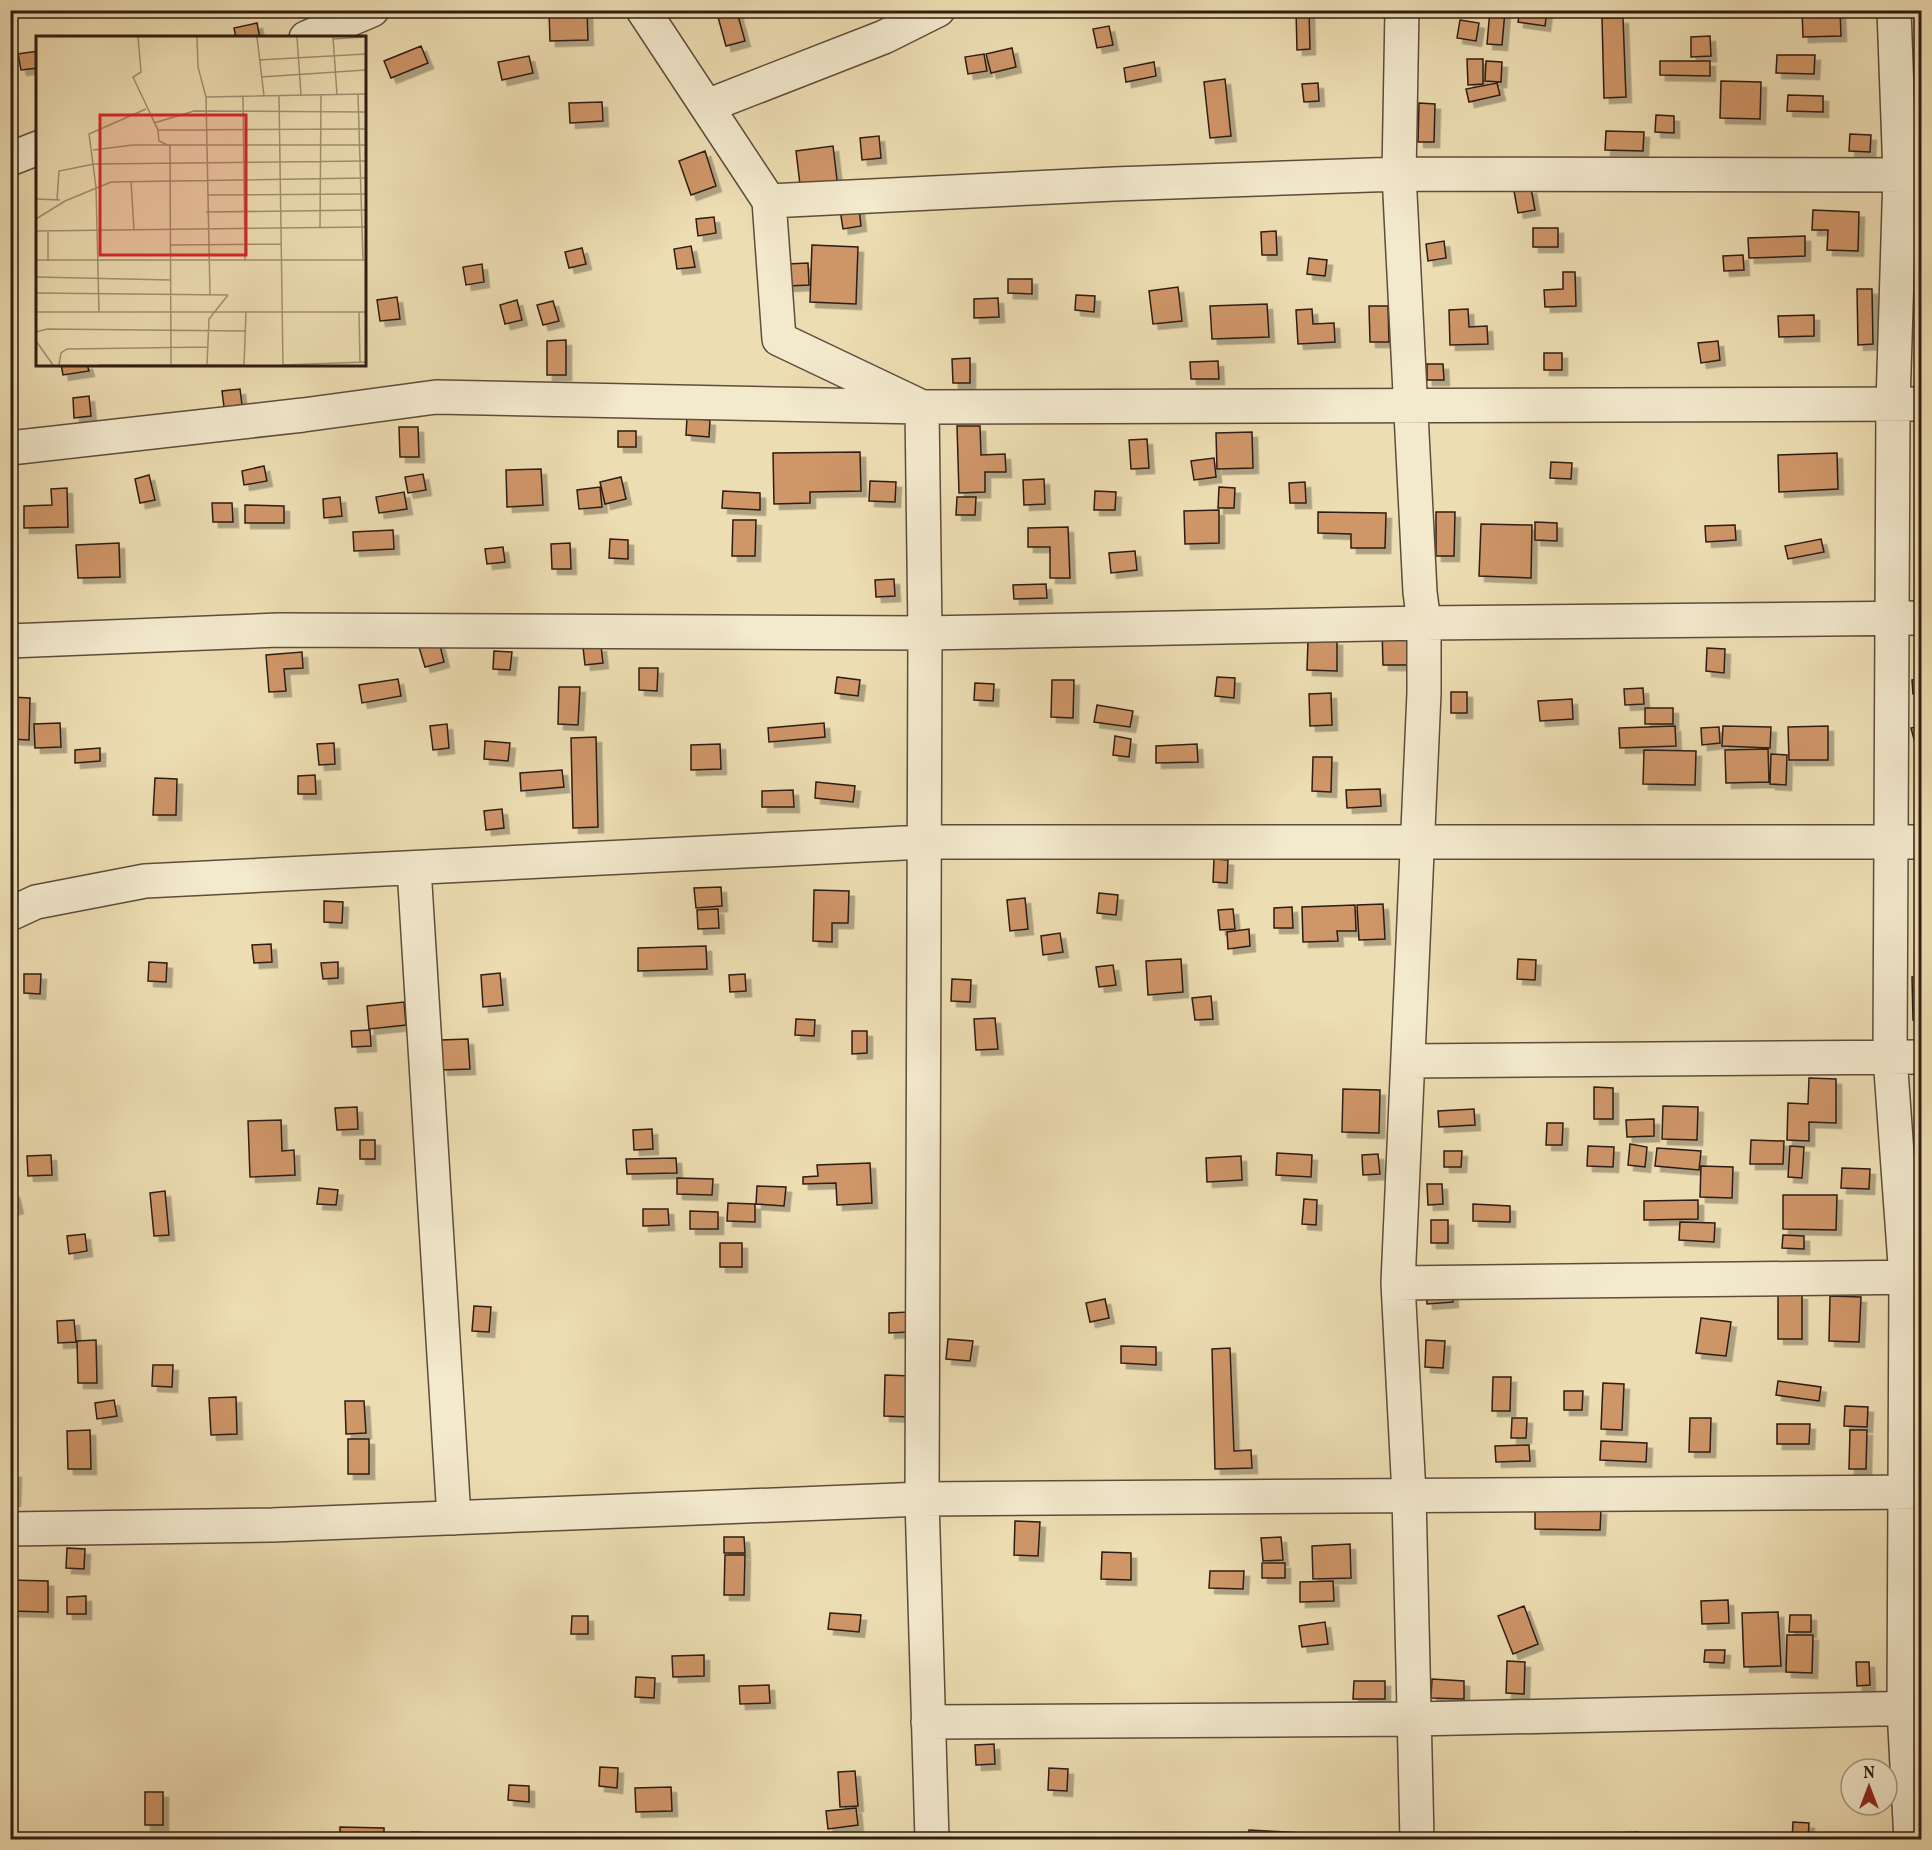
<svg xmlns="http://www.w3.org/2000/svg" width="1932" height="1850" font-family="Vollkorn,serif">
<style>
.building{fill:#cf9668;stroke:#2f1d12;stroke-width:1.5;filter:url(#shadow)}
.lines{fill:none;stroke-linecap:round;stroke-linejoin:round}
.minor-casing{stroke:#5e4d3a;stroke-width:36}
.minor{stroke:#f3e9cd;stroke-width:33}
.inset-road{fill:none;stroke:#a19072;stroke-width:1.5}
.view{fill:#d62828;fill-opacity:0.15;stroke:#d62828;stroke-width:3}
.inset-edge{fill:none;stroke:#2f1d12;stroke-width:3}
</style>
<defs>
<filter id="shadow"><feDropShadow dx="5.5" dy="5.5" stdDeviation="0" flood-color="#0004"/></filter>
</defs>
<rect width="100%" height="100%" fill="#edddb2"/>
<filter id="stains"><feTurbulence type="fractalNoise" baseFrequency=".00333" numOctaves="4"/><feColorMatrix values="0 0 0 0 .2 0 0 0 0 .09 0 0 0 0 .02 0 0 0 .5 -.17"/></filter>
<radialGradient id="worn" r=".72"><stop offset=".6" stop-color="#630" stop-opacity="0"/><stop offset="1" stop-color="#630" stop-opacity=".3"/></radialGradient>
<!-- building -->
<path class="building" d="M587,10L588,40L550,41L549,11Z
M1296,10H1309L1310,49L1297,50Z
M1490,10L1505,11L1502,45L1487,44Z
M1520,10H1547L1545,26L1518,22Z
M1802,10H1840L1841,36L1803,37Z
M737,12L745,41L726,46L718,17Z
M1602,18H1623L1626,97L1604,98Z
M1460,20L1479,23L1476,41L1457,38Z
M257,23L260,38H236L234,28Z
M1109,26L1113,45L1097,48L1093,29Z
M1710,36L1711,56L1691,57V37Z
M421,46L428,63L391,78L384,61Z
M1012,48L1016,67L991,73L986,54Z
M38,51V68L21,70L18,54Z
M984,54L987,71L968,74L965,57Z
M1777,55H1815L1814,74L1776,73Z
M529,56L533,73L502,80L498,62Z
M1467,59H1483V84L1468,85Z
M1486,61L1502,62L1501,82L1485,81Z
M1660,61H1710V76L1660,75Z
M1154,62L1156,76L1126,82L1124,68Z
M1225,79L1231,136L1210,138L1204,82Z
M1721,81L1761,82L1760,119L1720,118Z
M1318,83L1319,101L1304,102L1302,84Z
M1497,83L1500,95L1469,102L1466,89Z
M1788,95L1823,96V112L1787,111Z
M602,102L603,121L570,123L569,103Z
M1419,103L1435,104L1434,142H1418Z
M1656,115L1674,116V133L1655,132Z
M1606,131L1644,132L1643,151L1605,150Z
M1850,134L1871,135L1870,152L1849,151Z
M879,136L881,158L862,160L860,138Z
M833,146L838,188L801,193L796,151Z
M705,151L716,186L691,195L679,161Z
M1531,188L1535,210L1518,213L1514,191Z
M1915,199H1922V216H1916Z
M858,200L861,226L843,229L839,203Z
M1813,210L1859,212L1858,251L1827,250L1828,230H1812Z
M714,217L716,233L698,236L696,219Z
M1533,228H1558V247H1533Z
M1276,231L1277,255H1262L1261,232Z
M1805,236V256L1749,258L1748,238Z
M1444,241L1446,258L1428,261L1426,244Z
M812,245L858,247L856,304L810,302Z
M691,246L695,267L677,269L674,249Z
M582,248L586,264L569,268L565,252Z
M1743,255L1744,270L1724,271L1723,256Z
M1309,258L1327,260L1325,276L1307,274Z
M808,263L809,285L788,286L787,264Z
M482,264L484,282L466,285L463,267Z
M1563,272H1575L1576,306L1545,307L1544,290L1563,289Z
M1008,279H1032V294L1008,293Z
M1178,287L1182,321L1153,324L1149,291Z
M1857,289H1872L1873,344L1858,345Z
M1076,295L1095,296L1094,312L1075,310Z
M397,297L400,319L380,321L377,300Z
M998,298L999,317L974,318V299Z
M517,300L522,320L505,324L500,305Z
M553,301L559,321L543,325L537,305Z
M1267,304L1269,337L1212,339L1210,306Z
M1369,306H1388L1389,342H1370Z
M1312,309L1313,324L1334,323L1335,342L1298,344L1296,310Z
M1468,309L1469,327L1487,326L1488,344L1450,345L1449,310Z
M1814,315V336L1779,337L1778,316Z
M566,340V375H547V341Z
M1718,341L1720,360L1701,363L1698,343Z
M1544,353H1562V370H1544Z
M970,358V383H953L952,359Z
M1218,361L1219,379H1191L1190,362Z
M61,364H87L89,371L63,375Z
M1427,364H1443L1444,380H1427Z
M240,389L242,405L224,407L222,391Z
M89,396L91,416L74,418L73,398Z
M687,418L710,420L709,437L686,435Z
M957,426H980L981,455L1005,454L1006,472H985V492L959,493Z
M399,427H418L419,457H400Z
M618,431H636V447H618Z
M1252,432L1253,468L1217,469L1216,433Z
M1147,439L1149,468L1131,469L1129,440Z
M860,452L861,491L810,492V503L774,504L773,453Z
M1837,453L1838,489L1779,492L1778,455Z
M1214,458L1216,477L1194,480L1191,461Z
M1551,462L1572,463L1571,479L1550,478Z
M264,466L267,481L244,485L242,471Z
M541,469L543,505L507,507L506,470Z
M423,474L426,490L408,493L405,477Z
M149,475L155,500L140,503L135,479Z
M621,477L626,499L605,504L600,482Z
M1044,479L1045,504L1024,505L1023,480Z
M870,481L896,482L895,502L869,501Z
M1305,482L1306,503H1290L1289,483Z
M600,487L602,507L579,509L577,490Z
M1219,487L1235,488L1234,508H1218Z
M67,488L68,527L24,528V506L52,505L51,489Z
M723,491L760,493V510L722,508Z
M1095,491L1116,492L1115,510H1094Z
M404,492L407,509L379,513L376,497Z
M340,497L342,516L324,518L323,499Z
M957,497H976L975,515H956Z
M212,503H232L233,522H213Z
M245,505L284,506V523H245Z
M1219,510V543L1185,544L1184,511Z
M1318,512L1386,513L1385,548H1351V534L1318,533Z
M1436,512H1455L1454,556H1436Z
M733,520H756L755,556H732Z
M1535,522L1557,523V541L1535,540Z
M1481,524L1532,525L1531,578L1479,576Z
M1735,525L1736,540L1706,542L1705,526Z
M1068,527L1070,578H1050V547H1028V528Z
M393,530L394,549L354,551L353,532Z
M610,539L628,540V559L609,558Z
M1821,539L1824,552L1788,559L1785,546Z
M119,543L120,577L78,578L76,545Z
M570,543L571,569H552L551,544Z
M503,547L505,562L487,564L485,549Z
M1135,551L1137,570L1111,573L1109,553Z
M894,579L895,596L876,597L875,580Z
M1046,584L1047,598L1014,599L1013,585Z
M1382,628H1415L1416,665H1383Z
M1308,640H1337V671L1307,670Z
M439,641L444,662L425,667L419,647Z
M601,646L603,663L585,665L583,647Z
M1707,648L1725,649L1724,673L1706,671Z
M494,651L512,652L510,670L493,669Z
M302,652L303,668L284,669L286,691L269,692L266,655Z
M639,668H658L657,691L639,690Z
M837,677L860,680L858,696L835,693Z
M1217,677L1235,678L1234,698L1215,696Z
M398,679L401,696L362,703L359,685Z
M1922,679V693L1913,694L1912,680Z
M1052,680H1074L1073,718L1051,717Z
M975,683L994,684L993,701L974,700Z
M559,687H580L578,725L558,724Z
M1643,688L1644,704L1625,705L1624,689Z
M1451,692H1467V713H1451Z
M1331,693L1332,725L1310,726L1309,694Z
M10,697L30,698L29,740L10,739Z
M1572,699L1573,719L1540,721L1538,701Z
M1097,705L1133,711L1130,727L1094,722Z
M1645,708H1673V724H1645Z
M60,723L61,747L35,748L34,724Z
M824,723L825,737L769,742L768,728Z
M447,724L449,748L433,750L430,726Z
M1675,726L1676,746L1620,748L1619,728Z
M1723,726L1771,727L1770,748L1722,746Z
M1828,726V760H1789L1788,727Z
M1922,726V742L1915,743L1911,728Z
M1719,727L1720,743L1702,745L1701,728Z
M1115,736L1131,739L1129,757L1113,755Z
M596,737L598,827L573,828L571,738Z
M485,741L510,743L508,761L484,759Z
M334,743L335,764L319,765L317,744Z
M720,744L721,769L691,770V745Z
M1197,744L1198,762L1156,763V746Z
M100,748V761L75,763V750Z
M1768,749L1769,782L1726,783L1725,750Z
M1644,750L1696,751L1695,785L1643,784Z
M1771,754L1787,755L1786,785L1770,784Z
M1313,757H1332L1331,792L1312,791Z
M562,770L564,787L521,791L520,773Z
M315,775L316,794H298V776Z
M155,778L177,779L176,815H153Z
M816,782L855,786L853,802L815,798Z
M1380,789L1381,806L1347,808L1346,790Z
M793,790L794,807H762V791Z
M502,809L504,828L486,830L484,811Z
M1214,859L1228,860L1227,883L1213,882Z
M721,887L722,906L696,908L694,888Z
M814,890L849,891L848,923H832V942L813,941Z
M1099,893L1118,895L1116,915L1097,913Z
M1025,898L1028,929L1010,931L1007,900Z
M324,901L343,902L342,923L324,922Z
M1383,904L1385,939L1359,940L1357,905Z
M1355,905L1356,931H1337L1338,941L1303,942L1302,907Z
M1292,907L1293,928H1274V908Z
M718,909L719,928L698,929L697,910Z
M1233,909L1235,929L1220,930L1218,910Z
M1249,929L1250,946L1228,949L1227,932Z
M1060,933L1063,952L1043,955L1041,936Z
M271,944L272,962L254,963L252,945Z
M706,946L707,969L638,971V948Z
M1181,959L1183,992L1148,995L1146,961Z
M1518,959L1536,960L1535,980L1517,979Z
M149,962L167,963L166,982L148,981Z
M338,962V978L323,979L321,963Z
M1113,965L1116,985L1099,987L1096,967Z
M500,973L503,1005L483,1007L481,975Z
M24,974H41L40,994L24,993Z
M745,974L746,991L730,992L729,975Z
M1912,977H1922V1020H1913Z
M952,979L971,980L970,1002L951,1001Z
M1211,996L1213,1019L1195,1020L1192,998Z
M404,1002L406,1025L369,1029L367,1006Z
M995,1018L998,1049L976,1050L974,1019Z
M796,1019L815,1020L814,1036L795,1035Z
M370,1030L371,1046L352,1047L351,1031Z
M852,1031H867V1053L852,1054Z
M468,1039L470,1069L442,1070L441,1040Z
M1809,1078L1836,1079V1123L1809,1122V1141L1787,1140L1788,1103L1808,1104Z
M1594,1087L1613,1088V1119H1594Z
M1343,1089L1380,1090L1379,1133L1342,1132Z
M1663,1106L1698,1107L1697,1140L1662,1139Z
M357,1107L358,1129L337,1130L335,1108Z
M1915,1108H1922V1128H1916Z
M1474,1109L1475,1125L1439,1127L1438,1111Z
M1654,1119V1136L1627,1137L1626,1120Z
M281,1120L282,1151L294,1150L295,1175L250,1177L248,1121Z
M1547,1123H1563L1562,1145H1546Z
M652,1129L653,1149L634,1150L633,1130Z
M360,1140H375V1159H360Z
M1751,1140L1784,1141L1783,1164H1750Z
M1630,1144L1647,1147L1645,1167L1628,1165Z
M1588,1146L1614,1147L1613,1167L1587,1166Z
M1790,1146L1804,1147L1802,1178L1788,1177Z
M1657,1148L1701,1151L1699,1170L1655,1166Z
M1444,1151H1462L1461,1167H1444Z
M1277,1153L1312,1155L1311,1177L1276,1175Z
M1378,1154L1380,1174L1363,1175L1362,1155Z
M51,1155L52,1175L28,1176L27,1156Z
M1241,1156L1242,1180L1207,1182L1206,1158Z
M676,1158L677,1173L627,1174L626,1159Z
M870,1163L872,1203L837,1205L836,1183L803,1184V1177L818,1176L817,1165Z
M1701,1166L1733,1167L1732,1198L1700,1197Z
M1842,1168L1870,1169L1869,1189L1841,1188Z
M677,1178L713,1179L712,1195L677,1194Z
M1427,1184H1442L1443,1204L1428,1205Z
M757,1186L786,1187L784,1206L756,1204Z
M319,1188L338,1190L336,1205L317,1204Z
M165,1191L169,1235L154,1236L150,1193Z
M10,1192H14L18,1208L10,1210Z
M1783,1195H1837L1836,1230L1783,1229Z
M1304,1199L1317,1200L1316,1225L1302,1224Z
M1698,1200V1219L1644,1220V1201Z
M728,1203L755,1204V1222L727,1221Z
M1473,1204L1510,1206V1222L1473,1221Z
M643,1209H668L669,1225L643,1226Z
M690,1211L718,1212V1229H690Z
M1431,1220H1448V1243H1431Z
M1680,1222L1715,1223L1714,1242L1679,1240Z
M85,1234L87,1251L69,1254L67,1236Z
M1783,1235L1804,1236V1249L1782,1248Z
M720,1243H742V1267H720Z
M1452,1285L1453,1302L1427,1304L1426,1286Z
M1778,1294H1802V1339H1778Z
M1830,1296L1861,1297L1859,1342L1829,1341Z
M1105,1299L1109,1318L1090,1322L1086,1303Z
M474,1306L491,1307L489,1332L472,1331Z
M909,1312V1332L889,1333V1313Z
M1701,1318L1731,1322L1726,1356L1696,1353Z
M74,1320L76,1342L58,1343L57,1321Z
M948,1339L973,1341L970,1361L946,1359Z
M96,1340L97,1383H78L77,1341Z
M1426,1340L1445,1341L1443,1368L1425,1367Z
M1121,1346L1156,1347V1365L1121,1363Z
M1230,1348L1234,1451L1251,1450L1252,1468L1215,1469L1212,1349Z
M153,1365H173L172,1387L152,1386Z
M885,1375L912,1376L911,1417L884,1416Z
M1493,1377H1511L1510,1411H1492Z
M1778,1381L1821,1387L1819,1401L1776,1395Z
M1603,1383L1624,1384L1622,1430L1601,1429Z
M1564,1391H1583L1582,1410H1564Z
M236,1397L237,1434L211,1435L209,1398Z
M114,1400L117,1416L97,1419L95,1403Z
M345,1401H364L366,1433L346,1434Z
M1845,1406L1868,1407L1867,1427L1844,1426Z
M1512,1418H1527L1526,1438H1511Z
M1690,1418H1711L1710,1452H1689Z
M1777,1424H1810L1809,1444H1777Z
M90,1430L91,1469H68L67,1431Z
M1850,1430H1867L1866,1469H1849Z
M348,1439H369V1474H348Z
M1601,1441L1647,1443L1646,1462L1600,1460Z
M1529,1445L1530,1461L1496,1462L1495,1446Z
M10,1472H16L15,1501H10Z
M1535,1509H1601L1600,1530L1535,1529Z
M1015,1521L1040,1522L1038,1556L1014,1555Z
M724,1537H744L745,1553H724Z
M1281,1537L1283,1560L1263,1561L1261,1538Z
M1350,1544L1351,1578L1313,1579L1312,1546Z
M67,1548L85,1549L84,1569L66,1568Z
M1102,1552L1131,1553V1580L1101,1579Z
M725,1555H745L744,1595H724Z
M1262,1563H1285V1578H1262Z
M1210,1571H1244L1243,1589L1209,1588Z
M10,1580L48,1581V1612L10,1611Z
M1333,1581L1334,1601L1300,1602V1582Z
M86,1596V1614H67V1597Z
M1728,1600L1729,1623L1702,1624L1701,1601Z
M1524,1606L1538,1644L1513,1654L1498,1616Z
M1778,1612L1781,1666L1744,1667L1742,1613Z
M830,1613L861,1615L859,1632L828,1629Z
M1790,1615H1811V1632H1789Z
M572,1616H588V1634H571Z
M1325,1622L1328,1644L1302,1647L1299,1626Z
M1787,1635H1813L1812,1673L1786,1672Z
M1705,1650H1725L1724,1663L1704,1662Z
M704,1655V1676L673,1677L672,1656Z
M1507,1661L1525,1662L1524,1694L1506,1693Z
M1856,1662H1869L1870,1685L1857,1686Z
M636,1677L655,1678L654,1698L635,1697Z
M1432,1679L1464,1681V1699L1431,1698Z
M1354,1681H1385V1699H1353Z
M769,1685L770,1703L740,1704L739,1686Z
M994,1744L995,1764L976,1765L975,1745Z
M600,1767L618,1768L617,1788L599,1786Z
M1049,1768L1068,1769L1067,1791L1048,1790Z
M855,1771L858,1806L840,1807L838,1772Z
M509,1785L529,1786V1802L508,1800Z
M671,1787L672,1811L636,1812L635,1788Z
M145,1792H163V1825H145Z
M856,1808L858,1825L828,1829L826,1811Z
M1793,1822L1809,1823L1808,1840H1792Z
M340,1827L384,1828V1840H340Z
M1249,1830L1303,1833L1302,1840H1248Z
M412,1832L429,1833V1840H411Z
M1638,1832V1840H1618V1833Z
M197,1833L236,1834V1840H197Z
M318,1835H338L337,1840H318Z
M994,1835L1008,1837V1840H993Z
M1717,1837H1736V1840H1717Z"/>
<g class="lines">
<defs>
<path id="minor" d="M643,10L769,201L779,339L922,407L925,633L922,1499L932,1840
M1402,10L1399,174L1420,592L1424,623V693L1398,1283L1409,1495L1417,1840
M1894,10L1900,175L1893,404L1890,1057L1906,1278L1904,1709L1911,1840
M306,38L372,10
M707,106L884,37L938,10
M10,159L38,148
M769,201L1114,184L1399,174L1922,175
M10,448L303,415L436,397L922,407L1922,404
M10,641L278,630L925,633L1424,623L1922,618
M414,868L454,1518
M10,914L36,902L145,881L924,842H1922
M1408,1061L1922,1057
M1398,1283L1922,1277
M10,1529L272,1525L922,1499L1922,1492
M928,1722L1415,1719L1922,1708"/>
</defs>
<!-- minor casing -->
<use href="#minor" class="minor-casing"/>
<!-- minor -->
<use href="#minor" class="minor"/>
</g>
<!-- overview -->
<g transform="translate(36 36)">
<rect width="330" height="330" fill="#edddb2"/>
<path class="inset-road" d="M102,1L105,36L97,41L122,94L123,105L134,110L135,329M161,1L162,31L170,61L174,259M221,1L228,60M261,1L265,59M297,1L301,59M297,3L327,1M223,24L330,18M225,41L330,34M322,59L327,224M243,60L247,329M170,61L330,58M207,61L209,225M118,87L158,75L330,76M122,94L330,93M57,114L97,109H330M95,145L98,194M171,159L330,158M0,163L24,164M21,164L23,135L58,128L330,125M170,176L330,174M0,183L29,165L75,146L330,142M284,192L285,59M0,195L330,191M12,196V225M134,209L245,208M0,224H330M0,241L135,244M0,257L192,259M0,276H330M63,276L60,151L53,98L110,73M323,276L324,327M0,296L11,293L209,295M0,305L17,329M23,329L25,317L31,313L172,311M63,329H208M171,329L173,283L192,259M208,329L210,275M247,329L330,326"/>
<path class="view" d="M64,79H210V219H64Z"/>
<rect width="330" height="330" class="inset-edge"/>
</g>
<!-- margin -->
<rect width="1932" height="1850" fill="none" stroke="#edddb2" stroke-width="36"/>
<rect x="12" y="12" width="1908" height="1826" fill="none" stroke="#2f1d12" stroke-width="3"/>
<rect x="18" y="18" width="1896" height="1814" fill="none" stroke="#2f1d12" stroke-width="1.5"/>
<!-- north arrow -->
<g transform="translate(1869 1787)"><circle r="28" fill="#f3e9cd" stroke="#a59782" stroke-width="1.5"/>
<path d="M0-4.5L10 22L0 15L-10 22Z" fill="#8f2418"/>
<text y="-9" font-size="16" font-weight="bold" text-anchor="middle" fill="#2f1d12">N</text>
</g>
<rect width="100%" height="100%" filter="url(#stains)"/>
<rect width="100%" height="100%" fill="url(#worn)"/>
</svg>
